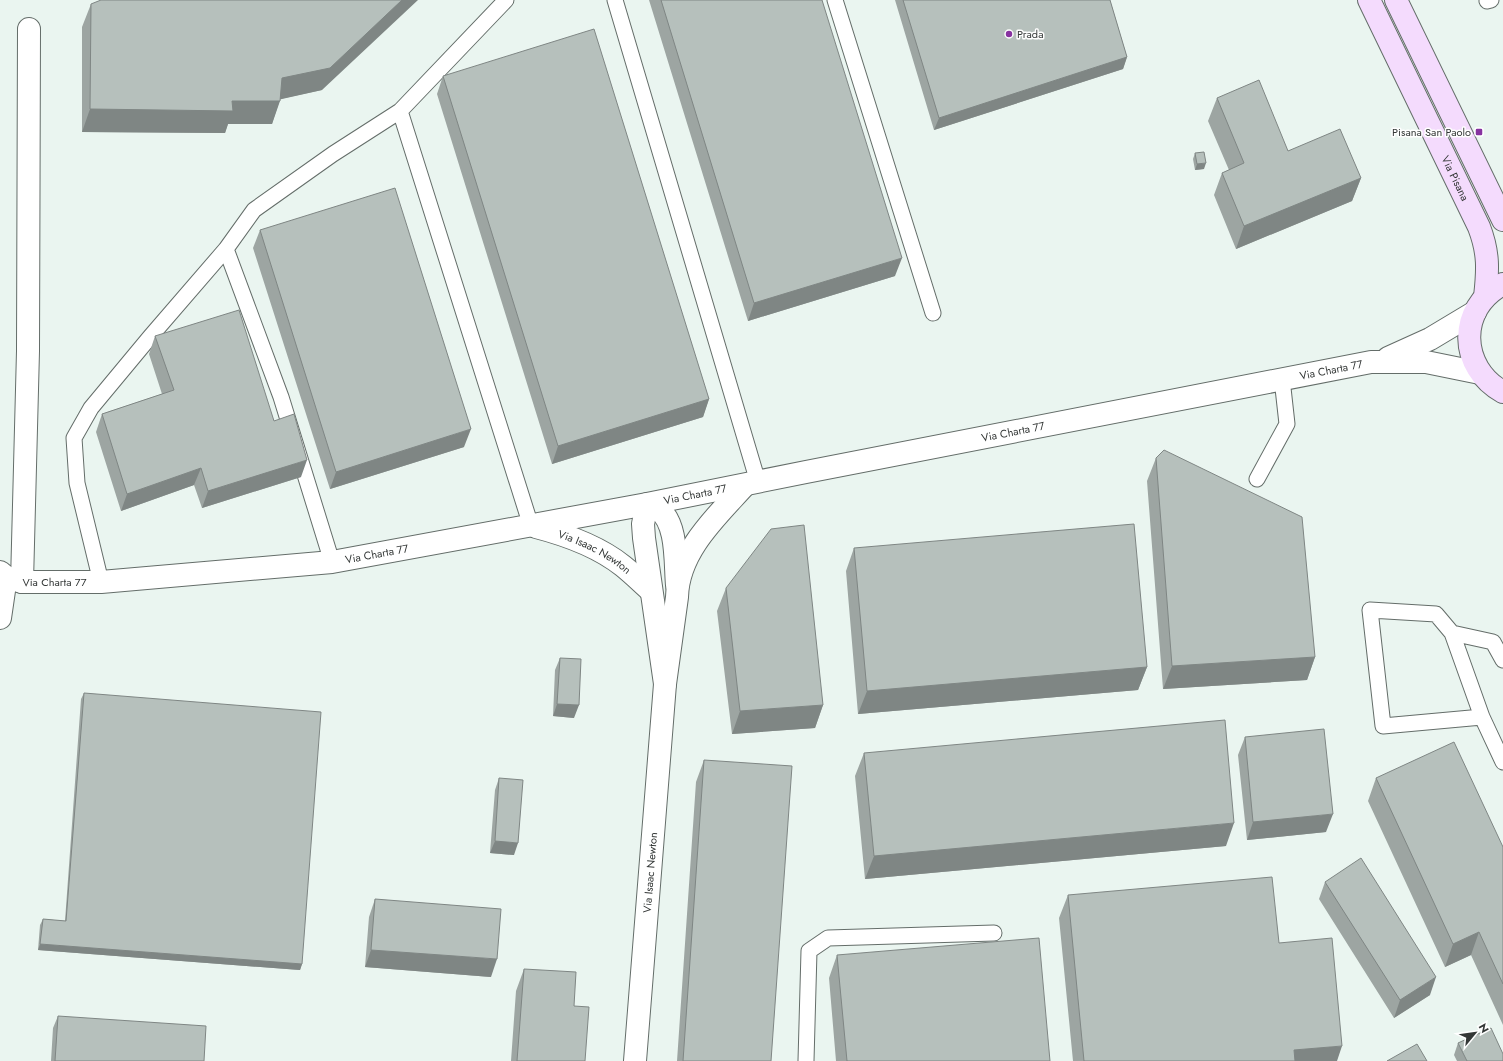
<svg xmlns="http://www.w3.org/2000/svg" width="1503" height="1061" font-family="Jost,sans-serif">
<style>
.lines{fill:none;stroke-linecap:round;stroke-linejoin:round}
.service-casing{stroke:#646d69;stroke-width:17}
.minor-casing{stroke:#646d69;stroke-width:24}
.tertiary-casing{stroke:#646d69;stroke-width:24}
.secondary-casing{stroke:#646d69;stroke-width:24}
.service{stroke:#fff;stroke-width:15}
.minor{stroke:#fff;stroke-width:22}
.tertiary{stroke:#fff;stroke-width:22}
.secondary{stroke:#f4dbfd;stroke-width:22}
.wall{fill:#9da5a2}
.shaded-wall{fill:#7f8684}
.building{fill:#b6c0bc;stroke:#7f8684}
.poi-dot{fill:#8732a0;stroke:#fff;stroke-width:1.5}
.labels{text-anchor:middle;stroke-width:3;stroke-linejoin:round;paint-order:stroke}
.poi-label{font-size:11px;fill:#333736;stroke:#fff;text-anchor:start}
.street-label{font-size:11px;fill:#333736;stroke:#fff}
</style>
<rect width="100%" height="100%" fill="#eaf5f0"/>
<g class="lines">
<defs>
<path id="service" d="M506,0L400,111L531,526
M615,0L758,482
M835,0L933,313
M1487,1L1491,0
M1257,479L1287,424L1282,379
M332,562L281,397L226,249L254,210L333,154L400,111
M101,582L77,483L74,438L91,408L150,337L226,249
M1452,633L1493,642L1503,660
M1482,717L1383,726L1370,610L1436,614L1452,633L1482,717L1503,762
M806,1061L809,951L828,938L994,933"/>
<g id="minor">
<path id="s1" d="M536,527C567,535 598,546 623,566C633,574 642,583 651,591"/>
<path id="s2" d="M0,572L6,577L22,582H101L332,562L647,504C650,506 655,507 658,509C678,522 675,564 677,585"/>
<path d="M22,582L28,351L29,29"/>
<path d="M0,618L6,577"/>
</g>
<g id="tertiary">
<path d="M1388,358L1430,339L1475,312"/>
<path id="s3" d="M665,684L644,538L643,524L647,504L806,472L1371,362H1426L1480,373"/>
<path id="s4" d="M635,1061L665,684L677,597C678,551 717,516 745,485"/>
</g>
<g id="secondary">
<path id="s5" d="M1369,0L1479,227C1489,253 1488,270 1485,297"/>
<path d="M1396,0L1503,220"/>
<path d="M1503,284C1457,308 1459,368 1503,392"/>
</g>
</defs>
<!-- service casing -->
<use href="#service" class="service-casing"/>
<!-- minor casing -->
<use href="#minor" class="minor-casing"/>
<!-- tertiary casing -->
<use href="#tertiary" class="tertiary-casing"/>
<!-- secondary casing -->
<use href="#secondary" class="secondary-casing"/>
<!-- service -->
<use href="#service" class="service"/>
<!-- minor -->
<use href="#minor" class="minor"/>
<!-- tertiary -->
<use href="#tertiary" class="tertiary"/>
<!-- secondary -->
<use href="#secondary" class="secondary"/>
</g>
<!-- wall -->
<path class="wall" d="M649,0H822L895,276L748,321Z
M895,0H1110L1127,57L1123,69L934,130Z
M91,4L322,90L280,99L272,124H228L225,133L82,132V27Z
M443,76L709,399L703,417L552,464L437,94Z
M1217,98L1288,151L1361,178L1352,201L1236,249L1214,195L1222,173L1229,170L1208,121Z
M1195,153L1204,169L1195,170L1193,159Z
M260,230L464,447L330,489L253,248Z
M155,336L274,421L301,477L202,508L194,485L121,511L96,432L102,414L162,394L149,354Z
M1156,458L1315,657L1307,680L1163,689L1147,481Z
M854,548L1147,667L1138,690L858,714L846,571Z
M726,588L823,705L815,728L732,734L717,611Z
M560,658L574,718L553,716L555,670Z
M84,693L302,964L300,970L38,950L40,925L43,919L65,921L81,699Z
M1245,737L1326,832L1247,840L1238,755Z
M864,753L1226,846L865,879L855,776Z
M704,760L771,1061H677L696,782Z
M499,778L514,855L490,853L495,790Z
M1376,778L1503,847V1025L1471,955L1445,967L1368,801Z
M1325,882L1430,995L1394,1018L1319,899Z
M1068,895L1279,943L1337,1061H1073L1059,918Z
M375,899L491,977L365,967L369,917Z
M837,955L1050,1061H836L829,978Z
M524,969L574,1006L585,1061H511L516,991Z
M58,1016L204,1061H51L53,1028Z
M1458,1043L1503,1061H1457L1454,1055Z"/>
<!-- shaded-wall -->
<path class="shaded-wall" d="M402,0H418L322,90L273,101L282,78Z
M1127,57L1123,69L934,130L939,118Z
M232,101H280L272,124H228L225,133L82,132L90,109Z
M1206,163L1204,169L1195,170L1197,164Z
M1361,178L1352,201L1236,249L1244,226Z
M902,258L895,276L748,321L754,303Z
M709,399L703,417L552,464L558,446Z
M471,429L464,447L330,489L336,472Z
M307,460L301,477L202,508L208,491Z
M201,468L194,485L121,511L127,494Z
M1315,657L1307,680L1163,689L1172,666Z
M1147,667L1138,690L858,714L867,691Z
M557,704L579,705L574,718L553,716Z
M823,705L815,728L732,734L740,711Z
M1333,814L1326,832L1247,840L1253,822Z
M1234,823L1226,846L865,879L874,856Z
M495,841L518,843L514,855L490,853Z
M1479,932L1471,955L1445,967L1453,944Z
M40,944L302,964L300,970L38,950Z
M371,950L497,959L491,977L365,967Z
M1436,977L1430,995L1394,1018L1400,1000Z
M1342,1046L1337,1061H1290L1294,1050Z"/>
<!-- building -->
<path class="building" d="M101,0H402L330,68L282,78L280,101H232L233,111L90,109L91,4Z
M661,0H822L902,258L754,303Z
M903,0H1110L1127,57L939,118Z
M594,29L709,399L558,446L443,76Z
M1259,80L1288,151L1340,129L1361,178L1244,226L1222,173L1244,163L1217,98Z
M1204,152L1206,163L1197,164L1195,153Z
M395,188L471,429L336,472L260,230Z
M239,310L274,421L294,414L307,460L208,491L201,468L127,494L102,414L174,390L155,336Z
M1164,450L1302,517L1315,657L1172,666L1156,458Z
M1134,524L1147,667L867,691L854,548Z
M804,525L823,705L740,711L726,588L771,529Z
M560,658L581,659L579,705L557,704Z
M84,693L321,712L302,964L40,944L43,919L66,921Z
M1225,720L1234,823L874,856L864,753Z
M1324,729L1333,814L1253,822L1245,737Z
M1454,742L1503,847V984L1479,932L1453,944L1376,778Z
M704,760L792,766L771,1061H683Z
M499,778L523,780L518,843L495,841Z
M1361,858L1436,977L1400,1000L1325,882Z
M1272,877L1279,943L1332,938L1342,1046L1294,1050L1295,1061H1084L1068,895Z
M375,899L501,909L497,959L371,950Z
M1039,938L1050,1061H847L837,955Z
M524,969L576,972L574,1006L589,1007L585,1061H517Z
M58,1016L206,1026L204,1061H55Z
M1491,1028L1503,1054V1061H1467L1458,1043Z
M1417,1044L1427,1061H1387Z"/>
<!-- markers -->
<g class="poi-dot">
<circle cx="1009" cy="34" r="4"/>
<rect x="1475" y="128" width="8" height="8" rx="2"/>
</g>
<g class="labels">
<!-- poi labels -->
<g class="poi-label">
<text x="1017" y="38">Prada</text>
<text x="1471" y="136" text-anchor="end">Pisana San Paolo</text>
</g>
<!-- street labels -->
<g class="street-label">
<text dy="4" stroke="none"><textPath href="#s5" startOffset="198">Via Pisana</textPath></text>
<text dy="4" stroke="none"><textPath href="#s3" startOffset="879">Via Charta 77</textPath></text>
<text dy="4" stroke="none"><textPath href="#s3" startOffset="555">Via Charta 77</textPath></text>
<text dy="4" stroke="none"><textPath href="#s3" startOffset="231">Via Charta 77</textPath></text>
<text dy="4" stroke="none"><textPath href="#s2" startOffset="381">Via Charta 77</textPath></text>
<text dy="4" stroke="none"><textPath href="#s1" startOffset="64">Via Isaac Newton</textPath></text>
<text dy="4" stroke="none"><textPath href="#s2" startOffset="57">Via Charta 77</textPath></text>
<text dy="4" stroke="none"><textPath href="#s4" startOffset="189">Via Isaac Newton</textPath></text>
</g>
</g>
<!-- north arrow -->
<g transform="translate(1475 1033) rotate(61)" stroke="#ffffff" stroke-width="3" paint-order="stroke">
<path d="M0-3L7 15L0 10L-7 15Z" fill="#333736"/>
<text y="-6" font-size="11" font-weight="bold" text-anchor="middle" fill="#333736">N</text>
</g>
</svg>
